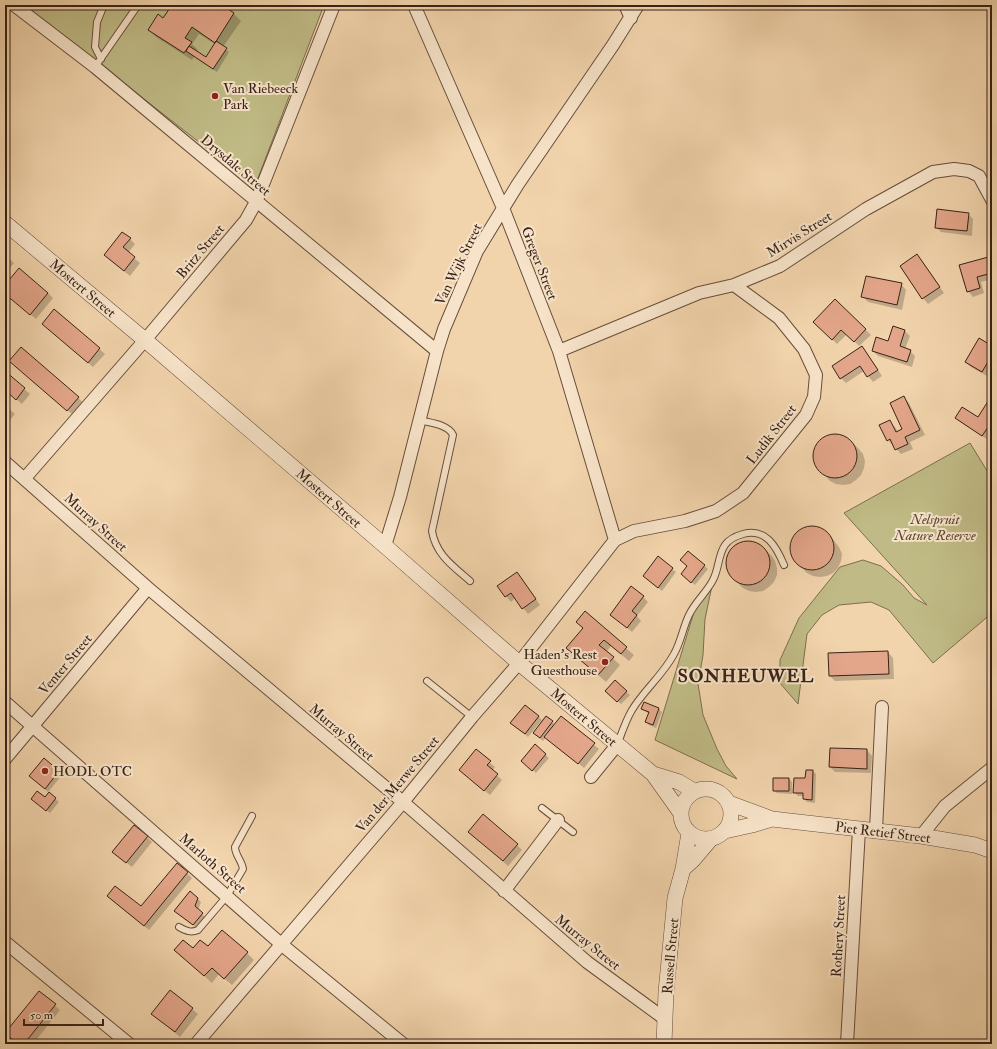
<svg xmlns="http://www.w3.org/2000/svg" width="997" height="1049" font-family="'IM FELL Double Pica',serif">
<style>
.green{fill:#c0bb86;stroke:#7c6e4e}
.shadow{fill:#0003;fill-rule:evenodd}
.building{fill:#e4a68a;stroke:#382217}
.lines{fill:none;stroke-linecap:round;stroke-linejoin:round}
.service-casing{stroke:#664e3c;stroke-width:8}
.minor-casing{stroke:#664e3c;stroke-width:14}
.tertiary-casing{stroke:#664e3c;stroke-width:16}
.service{stroke:#f7e3c9;stroke-width:6}
.minor{stroke:#f7e3c9;stroke-width:12}
.tertiary{stroke:#f7e3c9;stroke-width:15}
.poi-dot{fill:#8f2418;stroke:#f7e3c9;stroke-width:1.5}
.labels{text-anchor:middle;stroke-width:4;stroke-linejoin:round;paint-order:stroke}
.poi-label{font-size:14px;fill:#382217;stroke:#f7e3c9;text-anchor:start}
.street-label{font-size:14px;fill:#382217;stroke:#f7e3c9}
.park-label{font-size:14px;font-style:italic;fill:#5a4833;stroke:#f7e3c9}
.district-label{font-size:18px;font-weight:bold;letter-spacing:1px;fill:#382217;stroke:#f7e3c9}
</style>
<rect width="100%" height="100%" fill="#f2d4ac"/>
<filter id="stains"><feTurbulence type="fractalNoise" baseFrequency=".005" numOctaves="4"/><feColorMatrix values="0 0 0 0 .2 0 0 0 0 .09 0 0 0 0 .02 0 0 0 .5 -.17"/></filter>
<radialGradient id="worn" r=".72"><stop offset=".6" stop-color="#630" stop-opacity="0"/><stop offset="1" stop-color="#630" stop-opacity=".3"/></radialGradient>
<!-- green -->
<path class="green" d="M24,5H324L255,186Z
M970,443L989,474L992,473V613L933,663L889,610L871,602L839,605L822,615L807,634L798,704L780,683V660L799,618L840,567L863,560L881,566L903,585L914,598L927,605L844,513Z
M713,581L705,619L703,655L698,684L703,715L717,749L726,766L737,779L655,740L697,602Z"/>
<!-- shadow -->
<path class="shadow" d="M173,5H220L234,14L241,21L223,47L229,52L217,72L194,57L192,60L156,37L149,30L164,19ZM199,34L215,44L206,58L197,52L198,50L192,44Z
M968,214L973,219L972,236L941,232L936,227Z
M130,239L135,244L128,253L140,263L130,276L110,260Z
M5,255L14,263L5,274Z
M917,256L922,261L944,293L928,304L923,298Z
M992,257V279L981,282L984,293L973,297L968,291L960,266Z
M901,284L906,290L902,310L868,302L863,297Z
M5,286L48,293L53,298L36,319L5,293Z
M835,300L871,335L859,346L847,334L837,344L814,322Z
M55,311L105,354L93,367L48,329Z
M904,330L910,336L905,349L910,351L915,356L912,367L878,356L873,351L889,343Z
M992,347V368L987,376L971,367L966,362Z
M862,348L867,353L882,376L873,382L864,371L846,383L841,378Z
M21,349L84,403L73,415L10,361Z
M5,373L30,394L22,404L10,394L5,400Z
M992,397V434L988,440L962,423L956,418H978Z
M904,398L909,403L925,435L910,442L913,449L901,454L888,440L890,422L895,427L898,432L904,429Z
M5,405L15,414L6,425L5,424Z
M838,434L845,436L858,448L863,454L865,461L864,468L861,475L856,480L850,484L843,485L836,484L830,481L818,468L815,462L814,455L815,448L819,442L824,437L831,435Z
M808,527H815L822,529L828,533L839,547L842,554L841,561L838,568L833,573L827,576L820,577L813,576L807,573L794,560L791,554V547L792,541L796,534L801,530Z
M751,541L758,543L771,555L775,561L777,568V575L774,582L769,587L763,591L756,592L749,591L743,588L730,575L727,569L726,562L728,555L731,549L736,544L743,542Z
M688,552L708,569L695,585L685,577L688,566Z
M658,558L676,572L662,591L644,576Z
M517,574L522,579L540,605L528,614L515,598L511,602L506,596Z
M643,597L648,602L637,616L641,621L632,632L611,614Z
M585,613L634,655L629,661L611,646L606,652L620,665L606,682L575,655L584,629Z
M888,652L893,658L894,679L835,681L830,676Z
M615,682L630,695L621,704L607,691Z
M644,703L659,709L662,712L656,728L649,725L646,722L649,714L642,709Z
M538,716L542,720L528,737L515,726Z
M547,717L555,725L561,718L599,749L584,768L546,737L543,741L537,736Z
M535,746L549,758L536,773L525,764Z
M867,750L872,756L871,773L835,772L830,767Z
M476,751L495,767L492,771L502,780L490,795L465,775Z
M44,760L62,775L48,792L34,779Z
M813,771L816,774L815,803L807,802L804,799V796H798L794,792Z
M789,779L792,782V794L777,793L774,790Z
M49,794L59,802L50,813L36,802L45,799Z
M147,837L152,842L132,867L119,857Z
M475,837L517,845L522,850L508,866Z
M187,873L192,878L149,930L113,901L141,908Z
M198,899L201,902L198,910L205,917L197,928L179,914Z
M208,947L247,953L254,960L232,985L219,974L212,983L183,957L193,950Z
M170,991L198,1014L180,1037L158,1019Z
M39,992L60,1010L33,1044H17L6,1034Z"/>
<!-- building -->
<path class="building" d="M172,5H222L234,13L215,43L192,27L185,38L192,42L184,53L148,30L158,14L163,18Z
M216,41L227,48L213,69L186,51L189,46L206,57Z
M937,209L969,213L967,231L935,228Z
M122,232L131,238L123,247L135,257L124,271L104,255Z
M917,254L940,287L922,299L900,266Z
M992,256V273L977,277L980,288L967,292L959,265Z
M19,268L48,293L30,315L5,294V285Z
M866,276L902,283L897,305L861,297Z
M835,299L866,329L854,342L841,330L832,340L813,322Z
M54,309L100,348L88,363L42,324Z
M893,326L905,330L900,346L911,350L907,362L872,351L876,337L888,341Z
M979,338L992,346V355L982,372L965,362Z
M862,346L878,370L867,377L860,366L840,379L832,366Z
M21,347L79,397L67,411L9,361Z
M5,371L25,388L16,400L5,390Z
M992,395V421L982,436L955,418L962,407L978,417Z
M904,396L920,430L905,437L908,444L895,450L890,439L887,441L879,425L890,420L896,432L902,429L890,403Z
M5,404L10,408L5,414Z
M813 456a22 22 0 1 1 44 0a22 22 0 1 1-44 0Z
M790 548a22 22 0 1 1 44 0a22 22 0 1 1-44 0Z
M726 563a22 22 0 1 1 44 0a22 22 0 1 1-44 0Z
M688,551L705,565L691,583L681,574L687,566L680,560Z
M658,556L673,568L658,588L643,576Z
M517,572L536,599L522,609L511,593L505,597L497,586Z
M631,586L644,596L632,611L637,615L627,628L610,615Z
M585,611L627,647L621,654L604,640L599,645L614,657L598,675L566,648L583,628L576,622Z
M888,651L889,674L829,676L828,653Z
M615,680L627,691L617,702L605,691Z
M644,702L659,708L653,725L645,722L649,712L641,709Z
M525,705L539,716L525,734L510,723Z
M546,716L553,721L540,738L533,733Z
M561,716L595,743L578,764L544,737Z
M535,744L546,754L532,771L521,761Z
M830,748L867,749V769L829,767Z
M476,749L491,761L487,765L498,774L484,791L459,770Z
M44,758L59,771L45,789L29,776Z
M806,770H813L812,800L803,799V793H793L794,778H805Z
M773,778H789V791H773Z
M37,791L45,797L49,792L56,798L46,811L31,799Z
M483,814L518,844L503,861L468,832Z
M134,825L148,836L126,863L112,852Z
M177,863L188,872L144,926L107,896L115,886L141,906Z
M190,891L198,898L195,906L203,913L193,925L174,911Z
M222,930L248,952L224,979L212,968L204,976L174,950L183,940L193,948L200,940L208,946Z
M170,990L193,1008L175,1032L151,1014Z
M39,991L56,1004L24,1044H17L5,1033Z"/>
<g class="lines">
<defs>
<path id="service" d="M101,59L95,47L97,22L104,5
M95,67L138,5
M419,420C430,423 448,424 453,435L432,531C436,555 453,566 470,581
M427,681L472,717
M618,743C622,732 626,720 632,710C644,690 663,675 674,654C681,642 683,627 689,615C695,602 707,592 713,580C719,569 718,555 725,545C729,539 736,536 743,534C766,528 776,546 784,565
M542,808L573,832
M179,927C186,931 191,933 198,930L227,896L243,869C242,861 235,855 235,847L252,816"/>
<path id="minor" d="M14,5L95,67L437,351
M414,5L503,208L559,351L615,540
M625,5L631,18
M559,351L699,293L734,285L780,266L866,209L933,172L954,169L969,171L979,176L992,200
M5,462L148,588L403,802L587,962L665,1019
M25,478L145,340L246,220L256,202L334,5
M385,546L400,497L437,351L444,329L477,251L518,184L613,45L638,5
M5,702L281,944L403,1044
M5,759L148,588
M591,777L617,745
M876,830L882,707
M921,836L945,806L992,768
M504,891L558,820
M5,942L129,1044
M196,1044L403,802L472,717L519,663L615,540L634,531L685,521L716,511L743,493L806,415L814,397L816,375L804,349L779,318L734,285
M847,1044L859,829"/>
<path id="tertiary" d="M5,223L145,340L385,546L519,663L653,774L680,812
M653,774L679,782L694,791
M681 814a25 25 0 1 1 50 0a25 25 0 1 1-50 0Z
M729,803L772,819L921,836L975,845L992,851
M725,831L752,825L772,819
M683,869L693,860L710,840
M664,1044L666,992L675,898L683,869L689,833"/>
</defs>
<!-- service casing -->
<use href="#service" class="service-casing"/>
<!-- minor casing -->
<use href="#minor" class="minor-casing"/>
<!-- tertiary casing -->
<use href="#tertiary" class="tertiary-casing"/>
<!-- service -->
<use href="#service" class="service"/>
<!-- minor -->
<use href="#minor" class="minor"/>
<!-- tertiary -->
<use href="#tertiary" class="tertiary"/>
</g>
<!-- markers -->
<g class="poi-dot">
<circle cx="215" cy="96" r="4"/>
<circle cx="605" cy="662" r="4"/>
<circle cx="45" cy="771" r="4"/>
</g>
<g class="labels">
<!-- poi labels -->
<g class="poi-label">
<text x="223" y="93">Van Riebeeck<tspan x="223" dy="16">Park</tspan></text>
<text x="597" y="659" text-anchor="end">Haden's Rest<tspan x="597" dy="16">Guesthouse</tspan></text>
<text x="53" y="776">HODL OTC</text>
</g>
<!-- street labels -->
<g class="street-label">
<text transform="translate(236 165) rotate(40)" y="5">Drysdale Street</text>
<text transform="translate(799 234) rotate(-32)" y="5">Mirvis Street</text>
<text transform="translate(200 251) rotate(-50)" y="5">Britz Street</text>
<text transform="translate(540 263) rotate(69)" y="5">Greger Street</text>
<text transform="translate(458 264) rotate(-64)" y="5">Van Wijk Street</text>
<text transform="translate(83 288) rotate(40)" y="5">Mostert Street</text>
<text transform="translate(771 434) rotate(-52)" y="5">Ludik Street</text>
<text transform="translate(329 498) rotate(41)" y="5">Mostert Street</text>
<text transform="translate(96 522) rotate(42)" y="5">Murray Street</text>
<text transform="translate(65 664) rotate(-50)" y="5">Venter Street</text>
<text transform="translate(584 717) rotate(40)" y="5">Mostert Street</text>
<text transform="translate(342 732) rotate(40)" y="5">Murray Street</text>
<text transform="translate(397 784) rotate(-50)" y="5">Van der Merwe Street</text>
<text transform="translate(883 832) rotate(7)" y="5">Piet Retief Street</text>
<text transform="translate(213 863) rotate(41)" y="5">Marloth Street</text>
<text transform="translate(838 936) rotate(-87)" y="5">Rothery Street</text>
<text transform="translate(588 942) rotate(39)" y="5">Murray Street</text>
<text transform="translate(670 956) rotate(-85)" y="5">Russell Street</text>
</g>
<!-- park labels -->
<g class="park-label">
<text x="935" y="524">Nelspruit<tspan x="935" dy="16">Nature Reserve</tspan></text>
</g>
<!-- district labels -->
<g class="district-label">
<text x="746" y="682">SONHEUWEL</text>
</g>
</g>
<!-- margin -->
<rect width="997" height="1049" fill="none" stroke="#f2d4ac" stroke-width="20"/>
<rect x="6" y="6" width="985" height="1037" fill="none" stroke="#382217" stroke-width="2"/>
<rect x="10" y="10" width="977" height="1029" fill="none" stroke="#382217"/>
<!-- scale -->
<path d="M24 1019v6h79v-6" fill="none" stroke="#382217" stroke-width="2"/>
<text x="30" y="1019" font-size="12" fill="#382217" stroke="#f7e3c9" stroke-width="3" paint-order="stroke">50 m</text>
<rect width="100%" height="100%" filter="url(#stains)"/>
<rect width="100%" height="100%" fill="url(#worn)"/>
</svg>
